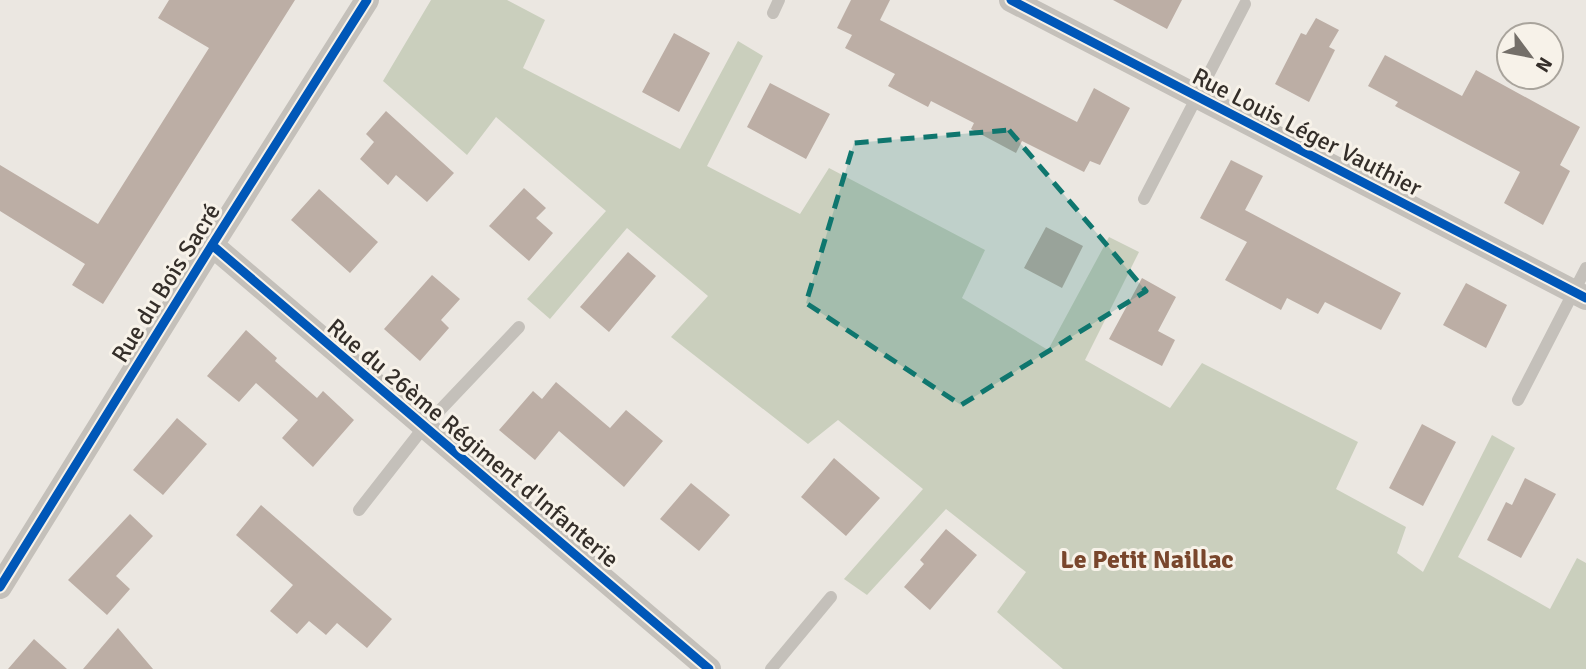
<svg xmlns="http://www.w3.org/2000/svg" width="1586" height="669" font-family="Signika,sans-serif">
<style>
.green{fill:#cacfbd}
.building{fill:#bcaea5}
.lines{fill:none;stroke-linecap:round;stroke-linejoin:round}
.service{stroke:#c4c0ba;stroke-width:12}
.minor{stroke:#c4c0ba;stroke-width:24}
.cycleway-casing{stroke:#f7f2e9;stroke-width:13}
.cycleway{stroke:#0057b8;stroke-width:9}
.marked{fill:#0f766e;fill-opacity:0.2;stroke:#0f766e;stroke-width:5;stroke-dasharray:14 9;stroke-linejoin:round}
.labels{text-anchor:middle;stroke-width:6;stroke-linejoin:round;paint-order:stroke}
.street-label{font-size:24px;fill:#342e29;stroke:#f7f2e9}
.neighbourhood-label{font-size:26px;font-weight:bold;fill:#79462c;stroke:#f7f2e9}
</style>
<rect width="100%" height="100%" fill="#ebe7e1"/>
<!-- green -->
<path class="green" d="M431,0H507L545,20L523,68L680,149L738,41L763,56L707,166L800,214L829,168L985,250L962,298L1048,350L1109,237L1139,252L1085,360L1170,408L1202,363L1358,442L1336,489L1406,527L1397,553L1423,572L1492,435L1515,448L1458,557L1550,609L1577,558L1586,563V669H1063L997,612L1026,572L946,509L867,595L844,579L923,489L838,420L808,444L671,337L708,296L627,228L550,319L527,299L606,211L496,117L467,155L383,81Z"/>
<!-- building -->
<path class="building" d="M169,0H295L103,304L72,285L85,264L0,211V165L98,224L209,48L158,18Z
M851,0H890L880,20L1077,122L1094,88L1130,108L1100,165L1090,161L1084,172L1022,141L1016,153L971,129L974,123L931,101L928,107L888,86L895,74L845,48L852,35L837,28Z
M1113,0H1182L1167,29Z
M1316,18L1339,30L1329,47L1335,50L1309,102L1275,84L1301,33L1306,35Z
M674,33L710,53L679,112L642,92Z
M1385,55L1462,96L1476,70L1580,127L1560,165L1570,171L1543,225L1504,203L1520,172L1395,106L1398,102L1368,86Z
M770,83L830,114L806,159L747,127Z
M386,111L454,173L427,202L396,175L388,185L360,159L374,142L366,134Z
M1231,160L1263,176L1245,210L1401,293L1381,330L1325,302L1318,314L1287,298L1281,310L1225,280L1247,242L1200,218Z
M524,188L546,208L536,218L553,233L529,261L489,226Z
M319,189L378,242L350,273L291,220Z
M1046,227L1083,246L1062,288L1024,268Z
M628,252L656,276L609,332L580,307Z
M432,275L460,299L441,320L449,328L420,361L384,329Z
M1142,278L1176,297L1158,331L1175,340L1162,366L1109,339Z
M1466,283L1507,305L1486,348L1443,325Z
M246,330L277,358L275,361L317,398L323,391L354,420L313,467L282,438L298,420L256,383L239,402L207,376Z
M556,382L610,428L626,410L663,441L624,487L559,431L535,460L499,430L533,391L542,399Z
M177,418L207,444L163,495L133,470Z
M1422,424L1456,442L1423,506L1389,488Z
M834,458L880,498L846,536L801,497Z
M1525,478L1556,494L1521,558L1487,540L1506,502L1512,505Z
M691,483L730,515L699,551L660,519Z
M261,505L392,619L367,648L337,623L326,635L309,621L297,634L270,611L293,585L236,535Z
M130,514L153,536L116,576L130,589L107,615L68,580Z
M946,529L977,555L930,610L904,587L924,564L920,560Z
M118,628L153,669H83Z
M34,639L67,669H8Z"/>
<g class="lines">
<!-- service -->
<path class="service" d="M773,13L779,0
M1144,199L1245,4
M1518,400L1586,268
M359,510L424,427L519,327
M771,669L831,597"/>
<!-- minor -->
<path class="minor" d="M1011,0L1586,298
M212,245L709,669
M0,587L212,245L367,0"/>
<defs>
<path id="cycleway" d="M1011,0L1586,298
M212,245L709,669
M0,587L212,245L367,0"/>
</defs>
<!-- cycleway casing -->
<use href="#cycleway" class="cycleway-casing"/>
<!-- cycleway -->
<use href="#cycleway" class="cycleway"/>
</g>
<!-- marked area -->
<path class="marked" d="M1009,130L1146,291L961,405L806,303L854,143Z"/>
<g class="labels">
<!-- street labels -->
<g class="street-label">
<text transform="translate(1307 132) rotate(27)" y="8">Rue Louis Léger Vauthier</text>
<text transform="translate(166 283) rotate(-58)" y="8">Rue du Bois Sacré</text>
<text transform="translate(473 443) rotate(40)" y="8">Rue du 26ème Régiment d'Infanterie</text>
</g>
<!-- neighbourhood labels -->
<g class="neighbourhood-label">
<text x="1147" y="568">Le Petit Naillac</text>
</g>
</g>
<!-- north arrow -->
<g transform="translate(1530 56) rotate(122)"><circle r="33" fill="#f7f2e9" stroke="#a9a49c" stroke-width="2"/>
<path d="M0-5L12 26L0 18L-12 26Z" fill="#746f69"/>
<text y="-10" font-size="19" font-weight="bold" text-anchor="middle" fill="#342e29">N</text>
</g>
</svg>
